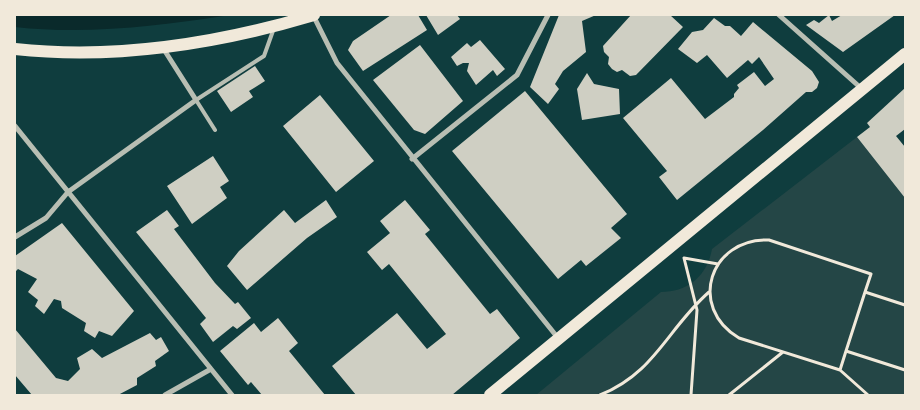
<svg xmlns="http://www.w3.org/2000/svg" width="920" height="410" font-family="Quicksand,sans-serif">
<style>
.green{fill:#244646}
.water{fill:#0a2a2b}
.building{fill:#cfcfc3}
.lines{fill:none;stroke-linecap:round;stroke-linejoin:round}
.path{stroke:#f1e9da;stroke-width:3}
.service{stroke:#b8beb3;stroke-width:4}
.minor{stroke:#b8beb3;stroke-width:5}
.primary{stroke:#f1e9da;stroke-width:12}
</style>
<rect width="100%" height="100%" fill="#0f3d3e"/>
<!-- green -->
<path class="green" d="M857,137L905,198V395H536L661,292C688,292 707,276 712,249Z"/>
<!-- water -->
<path class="water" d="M15,15H230C159,26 86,35 15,27Z"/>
<!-- building -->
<path class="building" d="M391,15H418L427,30L363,71L348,50L353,41Z
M426,15H457L460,19L438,35Z
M559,15H596L582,21L586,52L563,71L555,84L559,89L548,104L530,87Z
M631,15H670L683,27L636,75L630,76L622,70L617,72L612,69L608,64L609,57L604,52L603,46Z
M829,15L832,21L842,15H895L843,52L806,25L814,20L819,23Z
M714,18L725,26H730L741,36L753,22L812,71L819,82L817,88L812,92H806L763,130L677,200L659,177L667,171L623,118L671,78L705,119L734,97V94L739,88L737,85L754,72L765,86L774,79L759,57L752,64L748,60L727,78L707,55L697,63L678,49L692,32L703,30Z
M480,40L505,69L497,76L493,70L476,85L467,71L469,63H463L457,66L451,57L467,43L471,47Z
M420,45L463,101L425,134L414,130L373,80Z
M255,66L265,81L249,91L253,97L231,112L217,91Z
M587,73L594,84L619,89L620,114L582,120L577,89Z
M905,88V129L896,136L905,147V198L857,137L870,127L867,123Z
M525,91L627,214L611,228L621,238L586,266L581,260L558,279L452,151Z
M320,95L374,161L336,192L283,126Z
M213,156L229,181L220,187L227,198L192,224L167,186Z
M326,200L337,217L307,238L247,290L227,266L239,251L284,210L295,223Z
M405,200L430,230L425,234L490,314L497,309L520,338L452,395H356L332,366L397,313L427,349L446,334L389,264L382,270L367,252L390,233L380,221Z
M167,210L179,226L174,229L215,283L235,304L238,302L251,318L237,329L233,326L213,342L200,324L206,318L136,232Z
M62,223L134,311L112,336L99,331L95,338L84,331L86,323L62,308L61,301L54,299L44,314L35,306L38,300L28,292L37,279L18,269L15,272V256Z
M278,318L298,343L289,351L325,395H262L251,382L248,385L220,351L254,323L261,332Z
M15,329L56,378L68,381L80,369L77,358L92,349L102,358L150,333L156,340L161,337L169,351L155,361L156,366L137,378V385L118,395H32L15,375Z"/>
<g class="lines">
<!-- path -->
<path class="path" d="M905,305L865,292L846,351L905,370
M846,351L840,370L739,338C687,307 710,238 769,240L871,274L865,292
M840,370L868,395
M600,395C655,373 667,329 709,292
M691,395L697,310L684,258L718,264
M729,395L783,352"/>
<!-- service -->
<path class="service" d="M215,130L196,100L264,56L274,28"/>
<!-- minor -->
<path class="minor" d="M313,15L337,63L558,338
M779,15L862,89
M15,126L232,395
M412,159L517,75L548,15
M15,237L46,218L68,192L196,100L163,48
M165,395L211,369"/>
<!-- primary -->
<path class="primary" d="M15,49C116,60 217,44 314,15
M490,395L905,54"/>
</g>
<!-- border -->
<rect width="920" height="410" fill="none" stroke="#f1e9da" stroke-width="32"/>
</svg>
